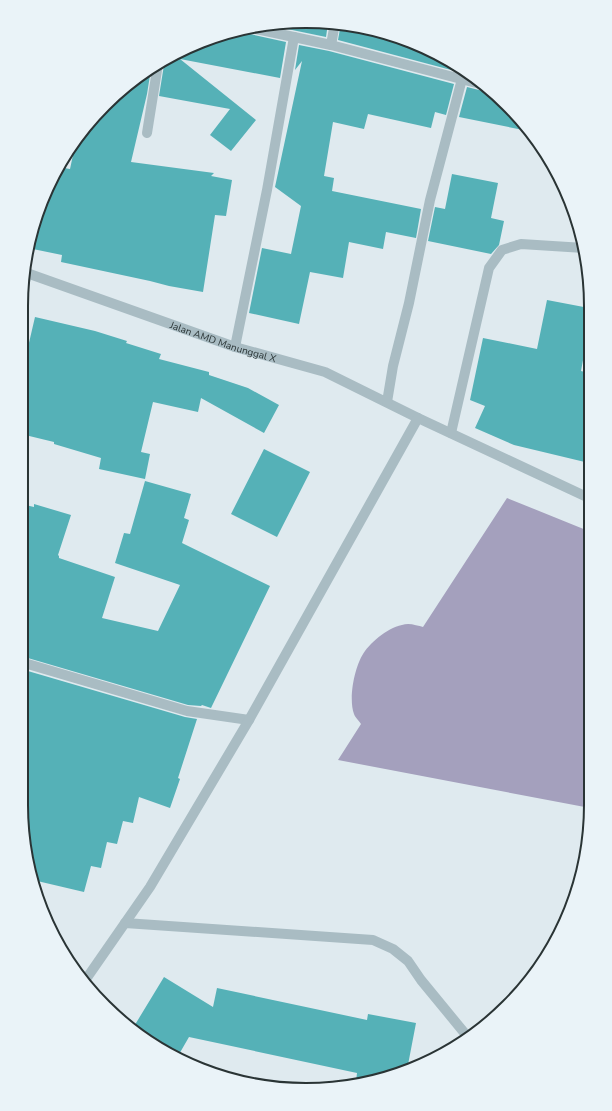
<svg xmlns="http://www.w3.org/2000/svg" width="612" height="1111" font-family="'Nunito Sans',sans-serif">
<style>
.green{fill:#a4a0bd}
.building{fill:#55b1b7}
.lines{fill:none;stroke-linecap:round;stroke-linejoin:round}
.minor{stroke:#a9bcc3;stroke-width:10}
.labels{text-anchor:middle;stroke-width:3;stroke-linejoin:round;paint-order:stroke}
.street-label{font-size:10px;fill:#2a3435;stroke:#eaf3f8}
.rim{fill:none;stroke:#2a3435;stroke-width:2}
</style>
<rect width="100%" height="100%" fill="#dfeaef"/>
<!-- green -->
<path class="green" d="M507,498L586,530L589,533L590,808L338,760L361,724C359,721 355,717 354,714C348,698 355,664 365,651C375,638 392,625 408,624C413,624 419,626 423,627Z"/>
<!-- building -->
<path class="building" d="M287,22L328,23L326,37L268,25Z
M341,23L397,36L448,59L470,75L338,40Z
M245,29L246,33L250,34L286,42L280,78L180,59L256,120L231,151L210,135L230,109L159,96L164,65L163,61L180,50L232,31Z
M299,45L329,51L454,84L446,115L435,112L431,128L368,114L364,129L333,122L324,176L334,178L332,191L421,209L416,238L386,232L383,249L349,242L343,278L310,272L299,324L249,313L262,248L291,254L301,206L275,187L302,61L295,70Z
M151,69L147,94L131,162L214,173L211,176L232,180L226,216L215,215L203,292L169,286L150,281L61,262L62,255L28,248L31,232L58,167L70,169L76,141L92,118L132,80Z
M467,87L483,91H486L489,88L494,92L528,131L459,117Z
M452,174L498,183L491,218L504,221L499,245L491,254L428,241L435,207L445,209Z
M547,300L589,308V327L581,371L589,373V463L514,445L475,428L485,406L470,400L483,338L537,349Z
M35,317L95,331L127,341L126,343L161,354L159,359L209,372V375L248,388L279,405L264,433L201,398L198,412L153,402L141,452L150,454L145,479L99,469L101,458L54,444V442L21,434L22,360H25Z
M264,449L310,472L277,537L231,514Z
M145,481L191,494L184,518L189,520L182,543L270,586L211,708L202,705L201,706L188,705L21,656V504L34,507V504L71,515L58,555L59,556V558L115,577L102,618L158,631L180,585L115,563L124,533L130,534Z
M21,669L185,717L197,719L178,778L180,779L170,808L139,797L133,823L123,821L117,844L107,842L101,868L91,866L84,892L33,880L21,805Z
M164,977L213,1007L217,988L367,1020L368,1014L416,1023L407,1070L356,1082L357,1073L189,1037L178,1056L148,1042L133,1028Z"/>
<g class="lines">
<!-- minor -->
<g class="minor">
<path d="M251,28L294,37"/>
<path d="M331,45L335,23"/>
<path d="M147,133L158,64"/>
<path id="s1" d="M24,272L235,347L325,372L418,418"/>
<path d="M22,293L27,274"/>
<path d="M235,347L267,190L294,37L331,45L484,85"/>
<path d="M387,402L393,366L409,303L430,200L462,79"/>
<path d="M451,433L489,268L502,250L521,244L584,248"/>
<path d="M21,662L187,711L249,720"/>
<path d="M125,923L373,940L393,949L408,961L421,980L467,1036"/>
<path d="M84,982L150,887L249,720L418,418L589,498"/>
</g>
</g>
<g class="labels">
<!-- street labels -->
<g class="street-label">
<text dy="4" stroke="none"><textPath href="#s1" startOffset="211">Jalan AMD Manunggal X</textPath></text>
</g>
</g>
<!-- crop -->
<path d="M0 0H612V1111H0ZM306 28H306A278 278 0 0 1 584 306V805A278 278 0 0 1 306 1083H306A278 278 0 0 1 28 805V306A278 278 0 0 1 306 28Z" fill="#eaf3f8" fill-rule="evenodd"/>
<path class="rim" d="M306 28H306A278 278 0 0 1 584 306V805A278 278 0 0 1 306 1083H306A278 278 0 0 1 28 805V306A278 278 0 0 1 306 28Z"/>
</svg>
